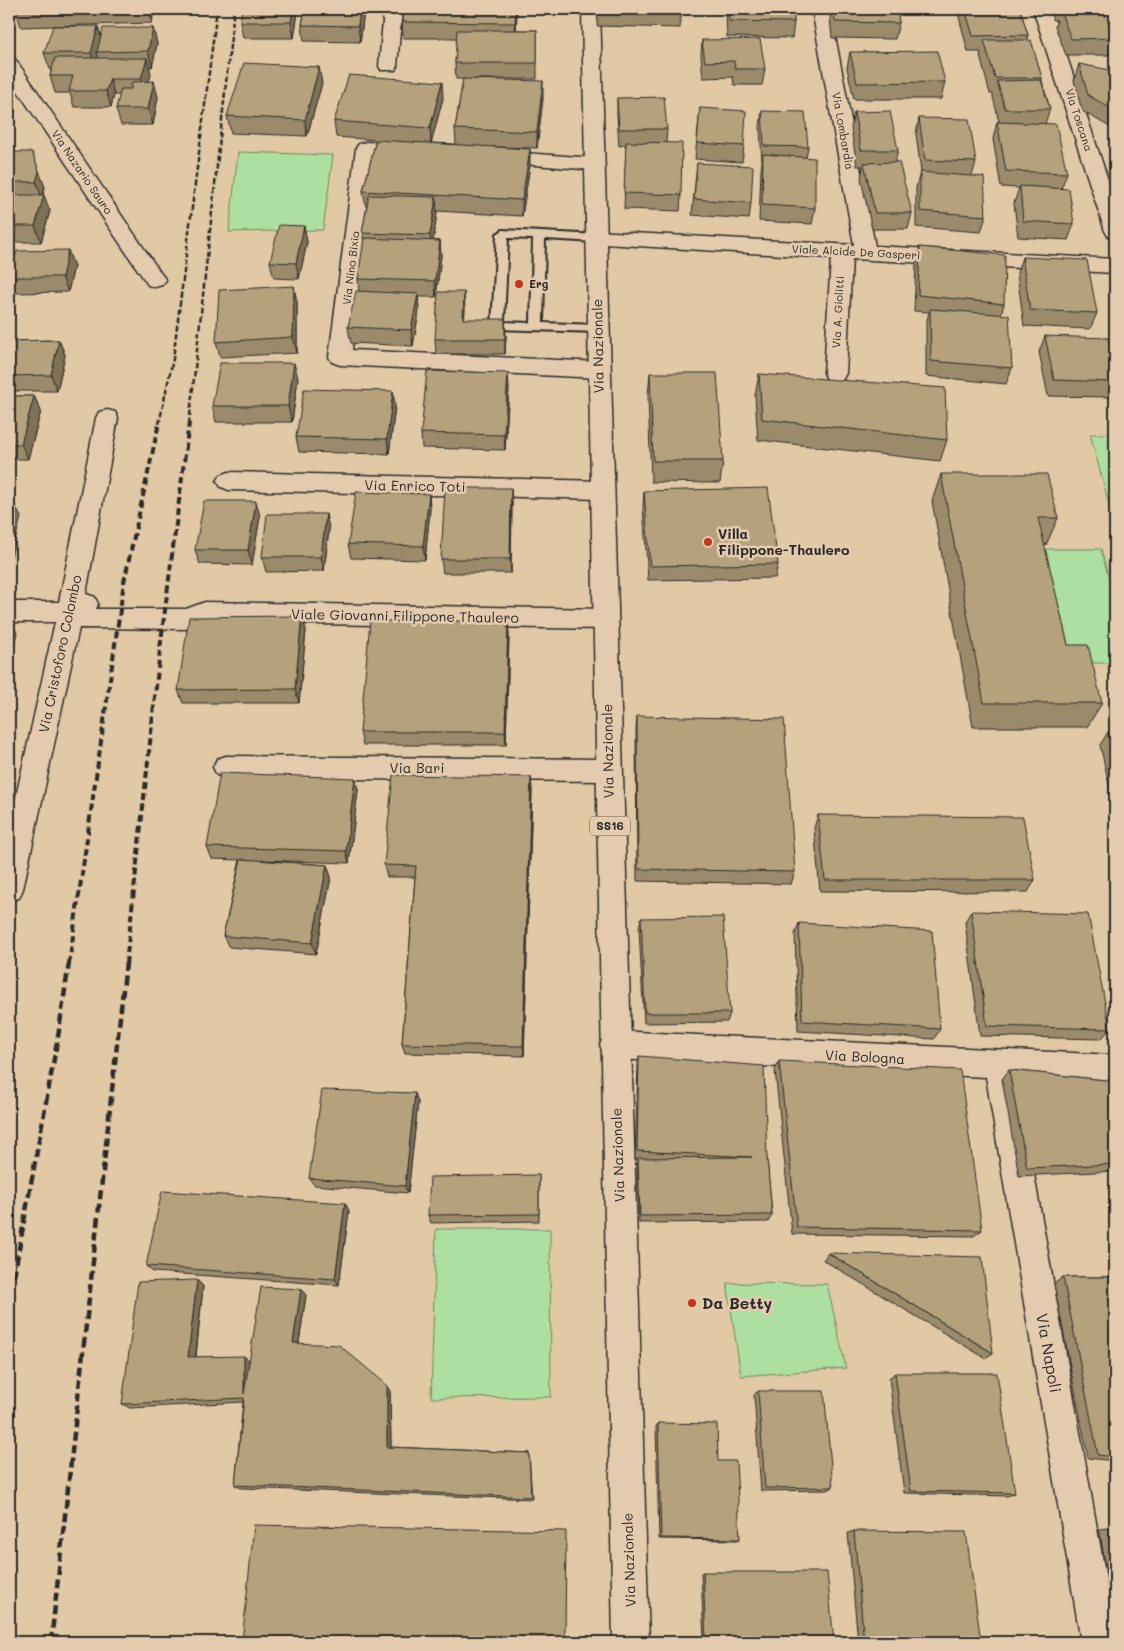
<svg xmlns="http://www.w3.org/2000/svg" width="1124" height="1651" font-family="Mali,sans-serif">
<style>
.green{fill:#acdfa0;stroke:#6c8566}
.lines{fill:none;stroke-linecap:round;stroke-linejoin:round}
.service-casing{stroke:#2b2b2b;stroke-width:4}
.minor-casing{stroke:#2b2b2b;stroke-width:3}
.primary-casing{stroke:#2b2b2b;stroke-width:3}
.service{fill:#e5cbad;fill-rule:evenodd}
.minor{fill:#e5cbad;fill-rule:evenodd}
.primary{fill:#e5cbad;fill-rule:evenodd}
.rail-far2{stroke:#2b2b2b;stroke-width:2.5;stroke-dasharray:5.5 2.5;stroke-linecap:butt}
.rail-far1{stroke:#2b2b2b;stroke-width:4;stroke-dasharray:7 4;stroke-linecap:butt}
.rail{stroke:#2b2b2b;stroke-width:4.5;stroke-dasharray:9 4.5;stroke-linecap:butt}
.wall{fill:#9c8b6a;stroke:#2b2b2b}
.shaded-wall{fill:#7f7156;stroke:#2b2b2b}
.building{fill:#b5a27b;stroke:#2b2b2b}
.poi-dot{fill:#c8321e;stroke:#e5cbad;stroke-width:2}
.labels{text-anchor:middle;stroke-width:5;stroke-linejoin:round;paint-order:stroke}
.far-street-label{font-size:11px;fill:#2b2b2b;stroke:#e5cbad}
.far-poi-label{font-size:11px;font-weight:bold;fill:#2b2b2b;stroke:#e5cbad;text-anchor:start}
.shield{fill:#e5cbad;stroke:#635b52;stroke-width:1}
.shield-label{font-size:12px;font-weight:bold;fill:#2b2b2b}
.street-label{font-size:14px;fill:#2b2b2b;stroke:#e5cbad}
.poi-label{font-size:14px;font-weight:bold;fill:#2b2b2b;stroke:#e5cbad;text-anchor:start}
.near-poi-label{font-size:16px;font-weight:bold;fill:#2b2b2b;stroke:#e5cbad;text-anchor:start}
.near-street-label{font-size:16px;fill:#2b2b2b;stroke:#e5cbad}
</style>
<rect width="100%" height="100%" fill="#e2c9a5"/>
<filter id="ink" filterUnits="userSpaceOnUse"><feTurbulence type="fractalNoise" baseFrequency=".02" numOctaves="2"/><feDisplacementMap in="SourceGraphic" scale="10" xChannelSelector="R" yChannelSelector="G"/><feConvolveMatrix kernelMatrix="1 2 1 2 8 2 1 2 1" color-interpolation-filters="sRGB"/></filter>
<g filter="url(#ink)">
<!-- green -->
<path class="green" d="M238,152L333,155L323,230L229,232Z
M1090,434H1115V526Z
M1039,549H1101L1115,602V663H1066Z
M436,1229H550L551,1397L431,1398Z
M727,1283L827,1284L846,1368L741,1376Z"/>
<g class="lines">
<defs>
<path id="service" d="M503,230L600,235V241L596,242L545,239L543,323L598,325L604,329L602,332L494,329L492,326L497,234ZM508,238L533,239L531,323L504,322Z"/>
<path id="minor" d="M384,9H402L397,66L395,70H381L379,66Z
M812,9H830L875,246L1115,259V273L852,259L846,373L843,379L835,381L827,379L824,373L831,258L589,243L586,238L589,233L596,231L854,245Z
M1033,9H1051L1115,201V238L1108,236L1105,231Z
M9,58L16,60L162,275L166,280L162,285L155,287L148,285L9,78Z
M366,142L410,145L417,147L420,151L417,155L410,157L375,155L352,350L599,362L607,365L610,370L607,375L599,378L340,365L332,362L329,357L356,148L359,144Z
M493,151L594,158L601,160L604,164L601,168L594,170L486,161L483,157L486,153Z
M107,410L115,412L118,418L86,594L95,597L98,604L96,609H186L205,602L605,609L614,612L618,619L614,626L605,629L206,622L187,629L79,628L23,889L19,898L9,901V828L55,622H9V602H59L96,418L99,412Z
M229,472L602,481L610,484L614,490L610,496L602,499L229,490L221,487L217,481L221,475Z
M226,756L608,759L617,762L621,770L617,778L608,781L226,778L217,775L213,767L217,759Z
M615,1031L1115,1055V1083L1017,1079L1115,1629V1642H1081L986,1077L615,1059L604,1055L600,1045L604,1035Z"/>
<path id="primary" d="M582,9H600L649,1642H613Z"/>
</defs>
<!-- service casing -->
<use href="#service" class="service-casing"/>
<!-- minor casing -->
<use href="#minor" class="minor-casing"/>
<!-- primary casing -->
<use href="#primary" class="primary-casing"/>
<!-- service -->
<use href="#service" class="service"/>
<!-- minor -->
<use href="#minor" class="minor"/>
<!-- primary -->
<use href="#primary" class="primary"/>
<!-- rail-far2 -->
<path class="rail-far2" d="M159,424L173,359L217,9
M189,424L234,9"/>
<!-- rail-far1 -->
<path class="rail-far1" d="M69,964L124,582L159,423
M126,964L161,641L189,423"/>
<!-- rail -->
<path class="rail" d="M9,1303L58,1037L69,963
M51,1642L126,963"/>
</g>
<!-- wall -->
<path class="wall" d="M16,9H154L152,23L21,27L16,10Z
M305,9H364V12L360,42L304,41L302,25Z
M517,9L516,30H537V79H476L543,98L537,148L493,147L530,165L522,216L437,211L433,240L440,241L441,256L436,297H418L419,310L413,346L351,343L348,327L359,291L358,279L364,243L362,233L367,207H366L363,191L376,140L336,137L334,121L443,98L431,143L456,144L455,129L463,79H456L455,63L457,38H403L402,22Z
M598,9H682L680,28L597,26Z
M726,9H793L794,22L792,38L727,37L726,14Z
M830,9H897L899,23L895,39L832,38L830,17L831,12Z
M957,9H1020L1028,35L1027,40L1042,78V81L1050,109L1045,124L1067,173L1061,189L1074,224L1068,240L1018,237L1014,203L1019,188L1001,187L993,139L997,122H999L993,97V94H990L980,56L981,52H968Z
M1049,9H1105L1104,12L1115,38L1109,55H1066L1055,26L1057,20H1053Z
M298,12L294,38H243L240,22Z
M98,26L101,36L153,28L157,44L152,67H149L151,74L149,81L158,97L153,125H121L116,109L120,95H114L111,107H74L70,93H55L50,76L52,69H50L44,53Z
M702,40L765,69L762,85H734L733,77L703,78L701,56Z
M850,52L945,82L941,99H854L847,68Z
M1079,64L1115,74V130L1082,111L1074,81Z
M322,83L307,136L231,133L227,116Z
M617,98L667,129L666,143L681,195L680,211L624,209L626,145L619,146L617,114Z
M700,108L744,146L742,162L695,159Z
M762,111L808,147L806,157L815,208L812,224L759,221L761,170L762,162L760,127Z
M854,112L898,150L895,162L912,213L908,229H872L861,179L863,166H857L851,128Z
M919,118L976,162L972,176L986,216L981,232L916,227V188L920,172H921L916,134Z
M9,152L45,187L43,195L50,211L41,242H9Z
M697,163L751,203L749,219L692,215Z
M1115,167V197L1111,179Z
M304,226L307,242L299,279L274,278L270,262Z
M920,247L1004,304L1001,315L1012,368L1006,384L926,376V324L929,312L914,311L916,263Z
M1022,257L1097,313L1090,329L1024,326L1017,273Z
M74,266L68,292L16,293L9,277Z
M297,302V353L220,357L216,342Z
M465,308L464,319L506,335L505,354H436L435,339Z
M1045,336L1115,371V387L1111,397L1048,396L1039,352Z
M59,340L65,355L57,391H9V341Z
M650,373L723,461L720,483L651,482L648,395Z
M759,374L947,440L940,461L758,440L755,396Z
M298,378L292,422H216L212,406Z
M509,388L505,450L422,448L421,433Z
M9,396H34L41,411L28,459H9Z
M395,406L389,454L299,452L296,437Z
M941,474L1058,518L1046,545H1044L1068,645L1102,703L1087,727H973L932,501Z
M511,488L512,503L511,573H443L441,559Z
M644,491L778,564L775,578L648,580L643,506Z
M429,494L430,509L425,560L351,558L348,544Z
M326,514L329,529L324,571L266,572L262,557Z
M260,516L252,565L200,564L195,550Z
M302,616L306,630L299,703H183L178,690Z
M508,621L509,635L506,745H363L360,732Z
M637,716L795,872L791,884L637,881L636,729Z
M1108,732H1115V811L1100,745Z
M355,778L358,790L349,863L262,860L327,865L331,877L316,954L229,947L223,936L240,860L212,859L207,847Z
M532,789L524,1056L405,1053L402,1044L415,877H387L384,865Z
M818,815L1035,880L1028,892L820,891L814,828Z
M1115,907V941L1110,914Z
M971,911L1110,1029L1101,1039L980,1036L965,922Z
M641,918L730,1013L727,1022L644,1023L639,929Z
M799,923L940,1029L934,1039L798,1031L795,934Z
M639,1056L767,1158L772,1215L768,1222L639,1223L637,1166L638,1159H635L638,1065Z
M779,1061L982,1230L974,1236L792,1234L775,1070Z
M1009,1070L1115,1081V1171L1019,1176L1002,1079Z
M418,1102L408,1193L314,1185L309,1178Z
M539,1175V1221L431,1223L428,1215Z
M345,1203L349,1211L339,1285L153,1272L146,1266Z
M828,1253L993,1353L985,1358L823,1260Z
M1063,1277H1115V1461L1088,1458L1054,1284Z
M197,1280L203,1286L196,1357L250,1361L306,1295L299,1343L390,1389L391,1447L529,1453L532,1499L241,1488L235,1485L243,1402L130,1408L122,1404Z
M895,1373L1015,1493L1007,1496L904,1493L889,1378Z
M758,1391L833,1487L828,1490L761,1491L754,1395Z
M658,1423L718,1461L740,1539L737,1540L659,1539L656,1427Z
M1115,1527V1616L1099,1529Z
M854,1531L981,1642H858L848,1533Z
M703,1572L834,1642H704L701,1573Z"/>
<!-- shaded-wall -->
<path class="shaded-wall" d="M149,9H154L152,23Z
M293,9H298V12L294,38L291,22Z
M360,9H364V12L360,42L358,26Z
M516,9H517L516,39L515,23Z
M98,26L102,42L97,52L98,57L95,69L91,53Z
M153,28L157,44L152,67L148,51Z
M147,58L151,74L146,95L141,79Z
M319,67L322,83L307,136L305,120Z
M110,79L114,95L111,107L106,91Z
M154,81L158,97L153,125L148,109Z
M543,81V98L537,148V132Z
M442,82L443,98L431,144L430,128Z
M530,149V165L522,216V200Z
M32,152L45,187L42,198L36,182Z
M44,195L50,211L41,242L35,226Z
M436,197L437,213L432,251L430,235Z
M304,226L307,242L299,279L296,263Z
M440,241L441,256L436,297L435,281Z
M68,250L74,266L68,292L62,277Z
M294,286L297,302V353L293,337Z
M464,292L465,308L464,335L463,319Z
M418,294L419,310L413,346L411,330Z
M505,319L506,335L505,354Z
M59,340L65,355L57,391L51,375Z
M294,363L298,378L292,422L288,406Z
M508,373L509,388L505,450L504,435Z
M393,391L395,406L389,454L387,439Z
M34,396L41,411L28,459L21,444Z
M511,488L512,503L511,573L510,559Z
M429,494L430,509L425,560L423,546Z
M256,501L260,516L252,565L248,550Z
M13,502L21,517L9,566V521Z
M326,514L329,529L324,571L321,557Z
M302,616L306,630L299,703L295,689Z
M10,619L17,633L9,664V622Z
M508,621L509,635L506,745L505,732Z
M531,777L532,789L524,1056L523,1046Z
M355,778L358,790L349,863L346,851Z
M327,865L331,877L316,954L312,943Z
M415,1093L418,1102L408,1193L405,1186Z
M345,1203L349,1211L339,1285L335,1279Z
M197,1280L203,1286L195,1362L188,1357Z
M301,1289L306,1295L298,1348L293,1343Z
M244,1356L250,1361L244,1394Z
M387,1385L390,1389L391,1450L387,1447Z"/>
<!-- building -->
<path class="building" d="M16,9H75L16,10Z
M242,9H293L291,22H240Z
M305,9H360L358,26L302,25Z
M403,9H516L515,23L402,22Z
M598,9H682V11L598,10Z
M728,9H793L794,22L729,21Z
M834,9H897L899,23L835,22Z
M965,9H1020L1028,35L973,36Z
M1103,9L1115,38L1071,39L1060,10Z
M53,26H98L91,53H44Z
M103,28H153L148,51L97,52Z
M457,30H537V63H455Z
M760,39L765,69H735L734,61L705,62L702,40Z
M984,40H1031L1042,78H995Z
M937,51L945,82L857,83L850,52Z
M55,58H147L141,79H110L106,91H69L73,76H50Z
M244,63L319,67L305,120L227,116Z
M1079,64L1110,70L1115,74V111L1088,95Z
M349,75L442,82L430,128L334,121Z
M463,79L543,81L537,132L455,129Z
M1041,80L1050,109H1005L997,81Z
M154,81L148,109H116L121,89H131L132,82Z
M664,97L667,129H619L617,98Z
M700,108L746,111L744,146L697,143Z
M762,111L805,112L808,147L764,146Z
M890,111L898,150H861L854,112Z
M919,118L969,119L976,162L925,160Z
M997,122L1056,124L1067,173L1006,171Z
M376,140L530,149L522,200L363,191Z
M626,142L682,143L681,195L624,193Z
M9,152H32L39,171L36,182H9Z
M763,154L815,158V208L762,205Z
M899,162L912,213H875L864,163Z
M697,163L753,166L751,203L694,199Z
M920,172L984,177L986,216L920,211Z
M1020,186L1069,189L1074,224L1023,221Z
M9,195H44L35,226H9Z
M369,195L436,197L430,235L362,233Z
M279,225L304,226L296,263L270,262Z
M364,238L440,241L435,281L358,279Z
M920,247L1005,255L1004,304L918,295Z
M68,250L62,277H9L17,251Z
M1022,257L1087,260L1097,313L1030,310Z
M294,286L293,337L216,342L219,290Z
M356,291L418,294L411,330L348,327Z
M438,292H464L463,319H505V339H435Z
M930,309L1009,315L1012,368L931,361Z
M1045,336L1108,338L1115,371V382L1054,380Z
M59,340L51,375L9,376V341Z
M220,363H294L288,406H212Z
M427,371L508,373L504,435L421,433Z
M650,373H717L723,461H653Z
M759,374L945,388L947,440L762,419Z
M304,389L393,391L387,439L296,437Z
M9,396H34L21,444H9Z
M941,474H1047L1058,518H1038L1068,645H1088L1102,703H984Z
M445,488H511L510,559H441Z
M768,488L778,564L650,566L644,491Z
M356,492L429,494L423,546L348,544Z
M204,501H256L248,550H195Z
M9,502H13L9,521Z
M267,514H326L321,557H262Z
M302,616L295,689L178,690L189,617Z
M370,621H508L505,732H360Z
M637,716L784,719L795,872L638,869Z
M1108,732H1115V762Z
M220,773L355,778L346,851L207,847Z
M393,775L531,777L523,1046L402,1044L416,866L384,865Z
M818,815L1023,817L1035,880H825Z
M241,859L327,865L312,943L223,936Z
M971,911L1088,914L1110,1029L987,1026Z
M723,917L730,1013H645L641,918Z
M799,923L932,931L940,1029L802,1021Z
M639,1056L764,1066L767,1158L772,1215L640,1216L638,1158L752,1157L637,1151Z
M779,1061L960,1070L982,1230L797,1227Z
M1009,1070L1115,1081V1164L1027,1168Z
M322,1090L415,1093L405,1186L309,1178Z
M539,1175V1214L428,1215L430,1177Z
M162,1191L345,1203L335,1279L146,1266Z
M828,1253L982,1257L993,1353Z
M1063,1277H1115V1457L1098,1455Z
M197,1280L188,1357L244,1356V1394L261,1287L301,1289L293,1343L339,1345L387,1385V1447L529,1453L531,1497L235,1485L244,1398L122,1404L138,1282Z
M895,1373H997L1015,1493L911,1491Z
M758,1391H824L833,1487L765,1488Z
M658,1423L717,1424L718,1461H736L740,1539L661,1538Z
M254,1525L566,1531L565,1642H242Z
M1115,1527V1555L1110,1528Z
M854,1531L966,1532L981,1642H864Z
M703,1572H827L834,1642H706Z"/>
</g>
<!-- markers -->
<g class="poi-dot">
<circle cx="519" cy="284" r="5"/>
<circle cx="708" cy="542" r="5"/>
<circle cx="692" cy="1303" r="5"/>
</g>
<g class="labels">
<!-- far-street labels -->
<g class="far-street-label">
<text transform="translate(1079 120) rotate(72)" y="4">Via Toscana</text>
<text transform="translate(843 131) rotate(80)" y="4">Via Lombardia</text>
<text transform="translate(82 172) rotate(56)" y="4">Via Nazario Sauro</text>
<text transform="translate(856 252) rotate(3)" y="4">Viale Alcide De Gasperi</text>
<text transform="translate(351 268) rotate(-83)" y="4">Via Nino Bixio</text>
<text transform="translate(838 312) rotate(-87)" y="4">Via A. Giolitti</text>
</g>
<!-- far-poi labels -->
<g class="far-poi-label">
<text x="529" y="288">Erg</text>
</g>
<!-- shield labels -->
<rect class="shield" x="590" y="816.5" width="40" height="19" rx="4"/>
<g class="shield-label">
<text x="610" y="830">SS16</text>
</g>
<!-- street labels -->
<g class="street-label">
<text transform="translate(598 346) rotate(-91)" y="5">Via Nazionale</text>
<text transform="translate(415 486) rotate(1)" y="5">Via Enrico Toti</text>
<text transform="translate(405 616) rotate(1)" y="5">Viale Giovanni Filippone Thaulero</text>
<text transform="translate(60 654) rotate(-78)" y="5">Via Cristoforo Colombo</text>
<text transform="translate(608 751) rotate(-91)" y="5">Via Nazionale</text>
<text x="417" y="773">Via Bari</text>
<text transform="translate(865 1057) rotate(3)" y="5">Via Bologna</text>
<text transform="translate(618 1155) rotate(-92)" y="5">Via Nazionale</text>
<text transform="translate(629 1560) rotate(-92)" y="5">Via Nazionale</text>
</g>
<!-- poi labels -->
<g class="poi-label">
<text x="718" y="539">Villa<tspan x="718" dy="16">Filippone-Thaulero</tspan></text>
</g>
<!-- near-poi labels -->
<g class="near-poi-label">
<text x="702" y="1309">Da Betty</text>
</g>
<!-- near-street labels -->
<g class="near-street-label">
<text transform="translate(1049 1353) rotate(80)" y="6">Via Napoli</text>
</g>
</g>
<!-- margin -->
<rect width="1124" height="1651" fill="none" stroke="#e5cbad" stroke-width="30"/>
<rect x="15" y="15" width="1094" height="1621" fill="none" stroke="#2b2b2b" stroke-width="2" filter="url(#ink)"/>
</svg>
